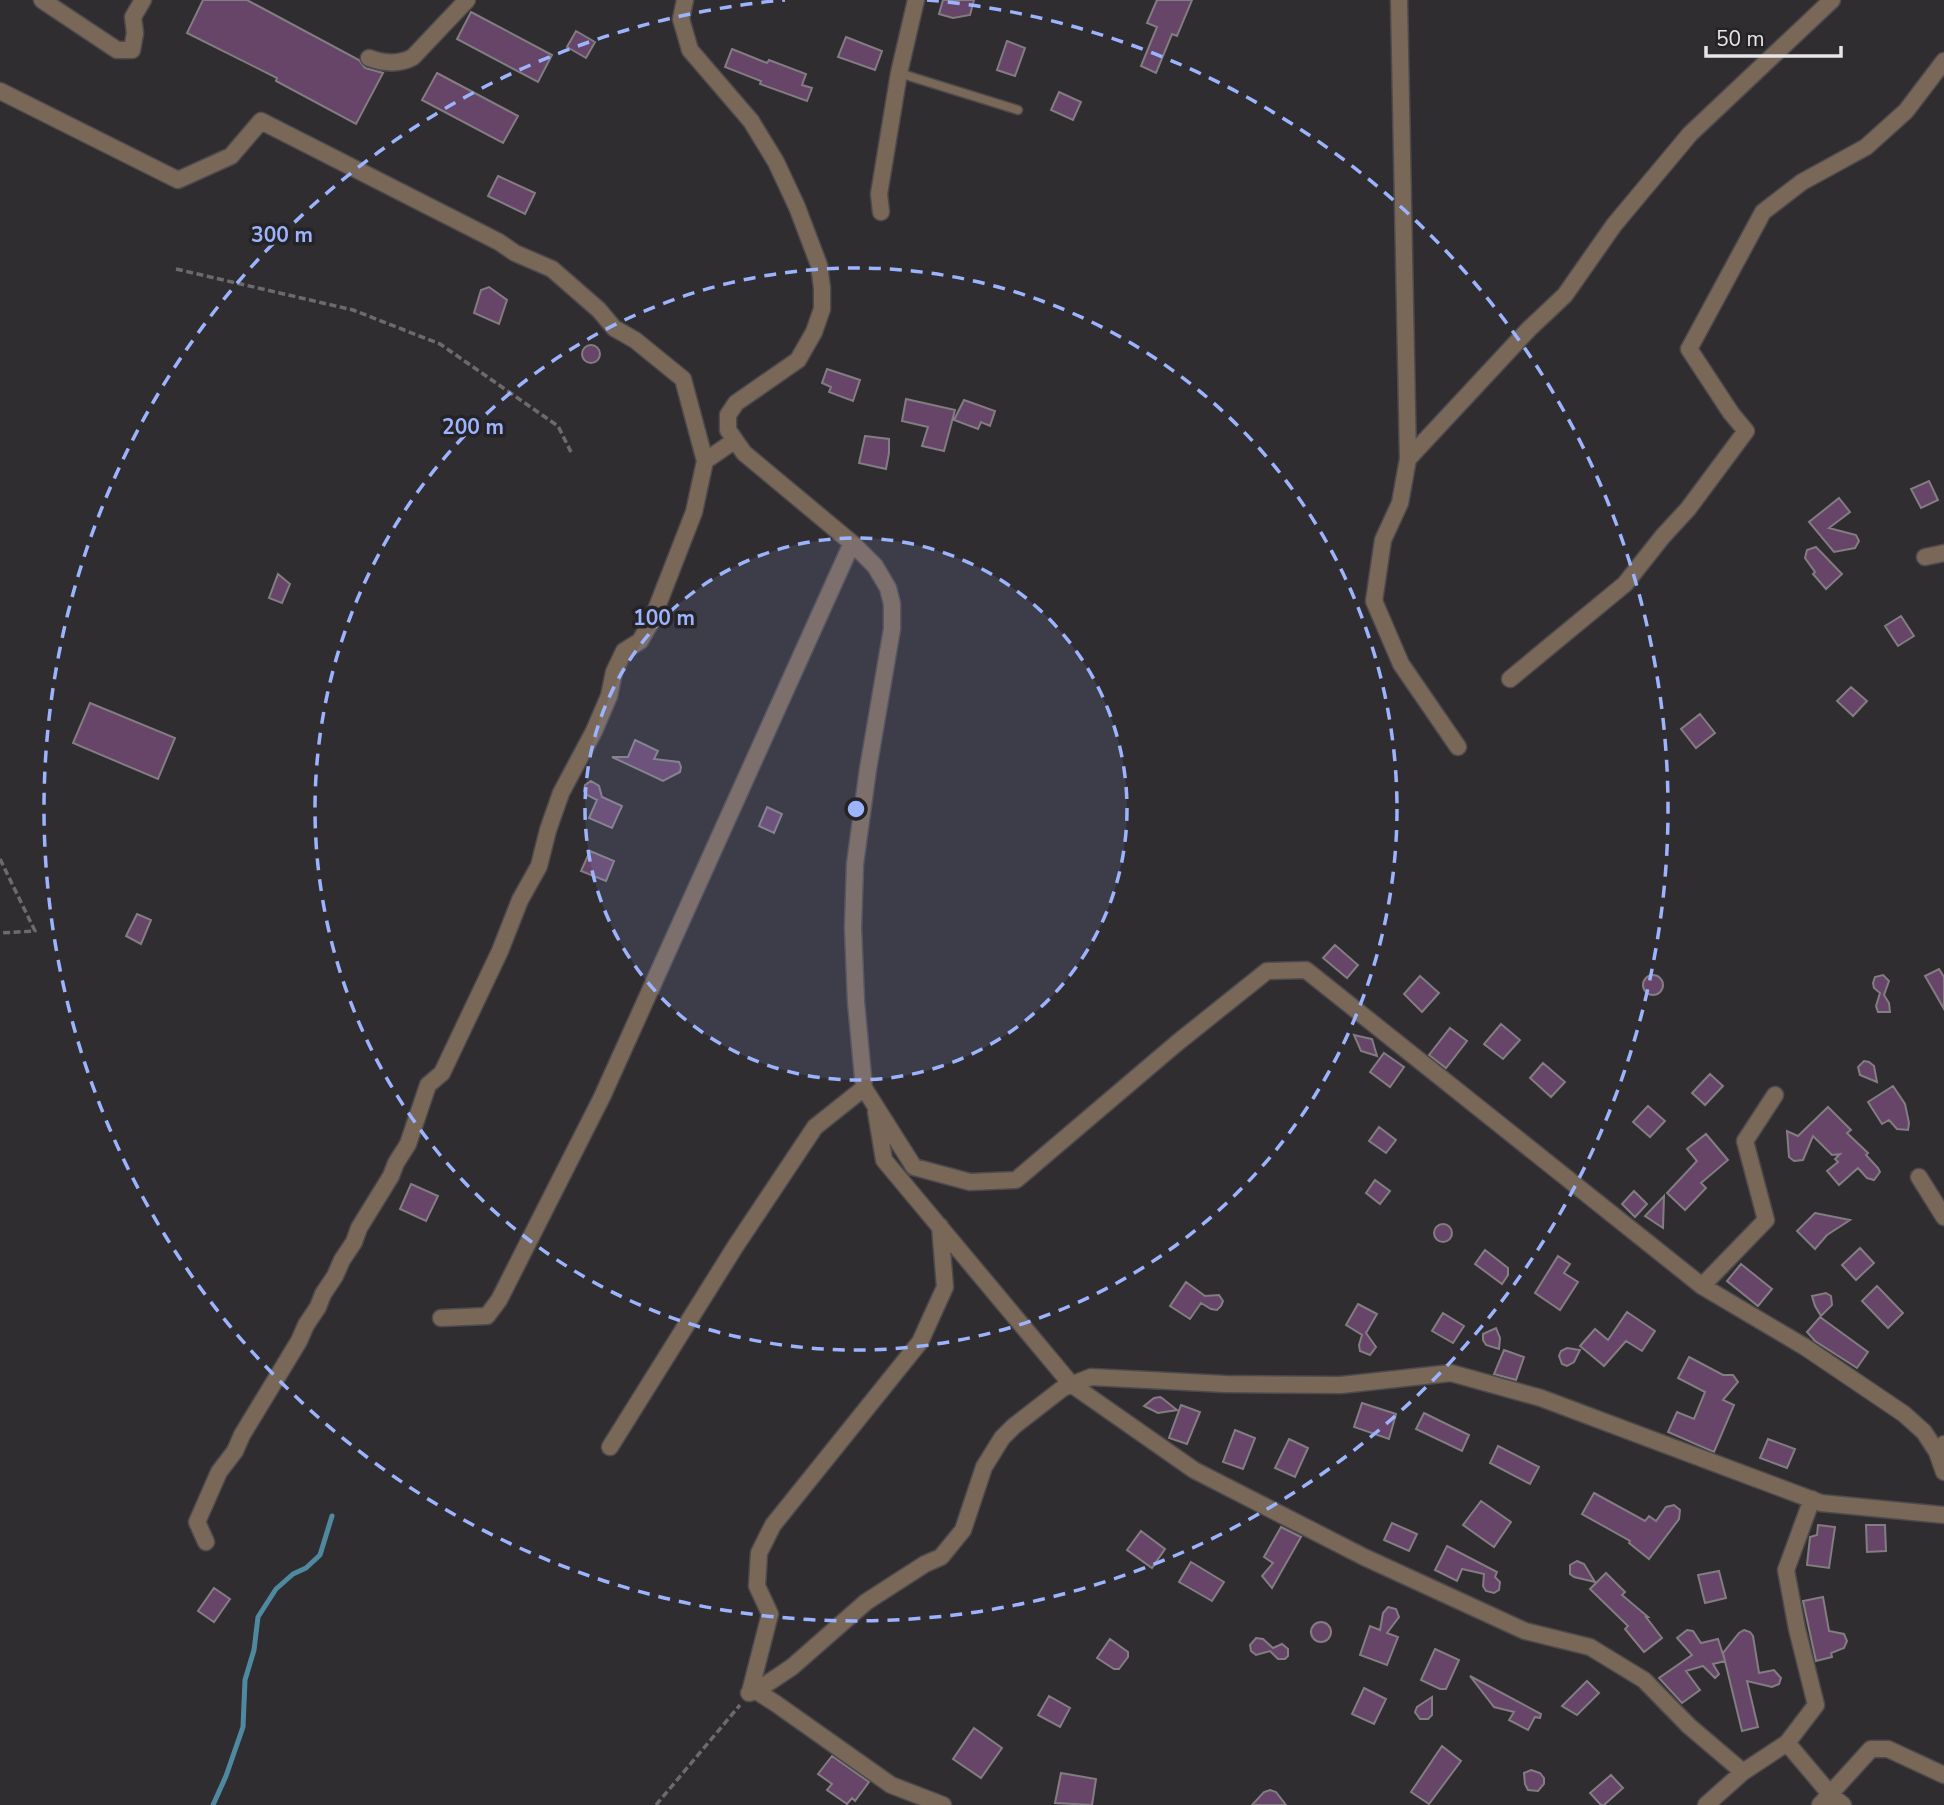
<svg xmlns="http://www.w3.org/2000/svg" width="1944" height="1805" font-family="'Nunito Sans',sans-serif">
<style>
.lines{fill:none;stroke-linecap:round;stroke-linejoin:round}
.stream{stroke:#4e89a0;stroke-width:5}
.building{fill:#674569;stroke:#817d81;stroke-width:2}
.lane-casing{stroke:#4d4a4d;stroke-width:11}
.street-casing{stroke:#4d4a4d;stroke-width:19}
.path{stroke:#6c6a6d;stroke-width:3.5;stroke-dasharray:7 3.5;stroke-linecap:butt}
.lane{stroke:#796758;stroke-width:8}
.street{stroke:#796758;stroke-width:16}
.ring{fill:none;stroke:#9cb4fd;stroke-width:3.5;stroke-dasharray:12 9}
.centre{fill:#9cb4fd;stroke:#262326;stroke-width:3.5}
.ring-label{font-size:21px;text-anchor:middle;font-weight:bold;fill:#9cb4fd;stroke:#262326;stroke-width:7;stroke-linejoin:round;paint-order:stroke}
</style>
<rect width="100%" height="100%" fill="#302d30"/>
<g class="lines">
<!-- stream -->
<path class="stream" d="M213,1805L226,1776L243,1727L245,1680L254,1650L258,1617L276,1589L293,1574L306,1568L320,1555L332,1516"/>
</g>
<!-- building -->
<path class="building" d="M203,0H247L359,60L365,68L383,73L356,124L276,81L277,78L187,33Z
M943,0H974L970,15L953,18L939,14Z
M1157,0H1192L1177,36L1172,34L1156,73L1141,66L1157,27L1147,23Z
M471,12L552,55L538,82L457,39Z
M576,31L595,42L586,58L567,47Z
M846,37L882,51L875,70L838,57Z
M1007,41L1025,48L1015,76L997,70Z
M732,49L767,63L769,60L806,74L802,85L812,88L807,101L760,84L761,81L725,67Z
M437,73L518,116L503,143L422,100Z
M1059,92L1081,102L1073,120L1051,110Z
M498,176L535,193L525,214L488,196Z
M489,287L507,300L499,324L474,313L481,290Z
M582 354a9 9 0 1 1 18 0a9 9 0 1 1-18 0Z
M827,369L860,380L853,401L829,392L831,387L822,383Z
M906,399L955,410L944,451L922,446L928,427L902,421Z
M964,400L995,411L990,426L981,422L978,429L954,420Z
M865,436L889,439V453L886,469L859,463Z
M1929,481L1938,500L1921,508L1911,489Z
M1839,498L1850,512L1829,528L1856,535L1859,541L1855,548L1834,552L1809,522Z
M1816,547L1842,574L1826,589L1813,574L1815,572L1805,558L1807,550Z
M278,574L290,584L282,603L269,598Z
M1901,616L1914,636L1898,646L1885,626Z
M1851,687L1867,701L1853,716L1837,701Z
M90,703L175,738L158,779L73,743Z
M1700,714L1715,733L1696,748L1681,729Z
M635,740L658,751L654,759L679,762L681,767L680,772L663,781L612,757H628Z
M591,781L599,786L602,797L622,806L612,828L589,818L597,800L587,795L584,791L585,785Z
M767,807L782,814L774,833L759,826Z
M590,851L614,861L606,881L581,871Z
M137,914L151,920L141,944L126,936Z
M1335,945L1358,965L1347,978L1323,958Z
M1939,969L1944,977V1009L1925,976Z
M1883,975L1889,981L1884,995L1889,1003L1890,1012H1878L1876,1006L1880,993L1874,988L1873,983L1875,977Z
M1643 985a10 10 0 1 1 20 0a10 10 0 1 1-20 0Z
M1420,976L1439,993L1422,1012L1404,994Z
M1501,1024L1520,1040L1503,1059L1484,1044Z
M1450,1028L1467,1041L1446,1068L1429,1055Z
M1354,1035L1372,1039L1377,1056L1361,1051Z
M1384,1053L1404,1067L1390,1087L1370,1072Z
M1864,1061L1869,1062L1874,1066L1877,1082L1860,1075L1858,1067Z
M1543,1063L1565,1082L1551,1097L1530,1078Z
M1710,1074L1723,1086L1705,1105L1692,1093Z
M1893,1086L1905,1104L1909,1123L1908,1130L1897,1129L1889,1120L1882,1124L1868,1102Z
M1648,1106L1665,1121L1650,1137L1633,1122Z
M1828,1107L1851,1130L1847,1133L1868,1153L1866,1155L1878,1168L1880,1172L1874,1180L1867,1178L1858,1168L1839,1185L1827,1171L1838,1162L1835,1159L1840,1154L1832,1155L1813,1136L1803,1160L1794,1161L1789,1157L1787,1131L1798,1136Z
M1379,1127L1396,1140L1386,1153L1369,1141Z
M1706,1134L1728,1160L1701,1183L1706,1188L1685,1210L1667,1193L1697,1161L1687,1149Z
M1375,1180L1390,1191L1380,1204L1366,1193Z
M411,1184L438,1196L426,1221L400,1209Z
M1634,1191L1647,1204L1635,1217L1622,1204Z
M1664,1196L1663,1228L1645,1216Z
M1815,1213L1850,1220L1827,1235L1815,1249L1797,1231Z
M1434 1233a9 9 0 1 1 18 0a9 9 0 1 1-18 0Z
M1860,1248L1874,1263L1856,1280L1842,1265Z
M1485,1250L1508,1268V1275L1502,1284L1475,1264Z
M1558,1256L1570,1264L1564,1273L1578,1282L1560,1310L1535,1293Z
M1741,1264L1772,1289L1758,1306L1727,1281Z
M1186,1282L1205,1296L1219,1295L1223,1301L1221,1306L1217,1310L1211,1309L1201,1303L1190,1319L1170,1306Z
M1877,1286L1903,1313L1888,1328L1862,1301Z
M1826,1293L1831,1296L1832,1305L1821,1316L1815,1306L1812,1296Z
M1358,1304L1377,1314L1366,1333L1376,1347L1370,1355L1360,1351L1359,1345L1362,1335L1346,1325Z
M1627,1312L1655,1331L1642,1351L1626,1341L1604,1366L1580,1346L1595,1329L1608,1340Z
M1443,1313L1464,1326L1453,1343L1432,1331Z
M1820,1317L1868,1352L1857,1368L1815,1341L1807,1332Z
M1496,1328L1500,1338L1499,1349L1486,1345L1483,1340V1334Z
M1567,1348L1580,1350L1574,1362L1567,1366L1562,1364L1559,1356L1561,1351Z
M1504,1350L1524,1357L1516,1380L1494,1374Z
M1689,1357L1723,1375H1733L1738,1382L1723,1400L1734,1405L1714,1452L1668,1432L1677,1412L1694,1419L1705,1392L1678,1378Z
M1160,1397L1162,1398L1177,1410L1158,1413L1144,1406L1154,1398Z
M1362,1403L1396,1414L1389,1439L1354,1427Z
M1181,1405L1200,1412L1187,1444L1169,1438Z
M1424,1413L1469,1435L1462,1451L1416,1429Z
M1235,1430L1255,1438L1243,1469L1223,1462Z
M1289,1439L1308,1448L1295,1477L1275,1468Z
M1768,1439L1795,1449L1787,1468L1760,1458Z
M1498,1446L1539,1467L1530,1484L1490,1463Z
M1594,1493L1645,1521L1649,1516L1656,1521L1666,1507L1674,1505L1680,1510L1679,1519L1649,1559L1629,1543L1630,1541L1582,1514Z
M1481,1501L1511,1522L1494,1547L1463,1525Z
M1392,1523L1417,1534L1409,1551L1384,1540Z
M1818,1525L1835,1527L1829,1568L1807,1565L1810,1537L1817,1535Z
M1866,1525H1885L1886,1551L1867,1552Z
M1281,1527L1301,1537L1272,1588L1262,1576L1273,1563L1264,1557Z
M1141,1531L1165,1549L1152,1568L1127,1550Z
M1447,1546L1497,1572L1495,1577L1500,1582L1499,1590L1494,1593L1486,1591L1483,1586L1484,1574L1462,1569L1457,1581L1435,1570Z
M1577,1561L1584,1564L1595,1582L1574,1577L1570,1574V1565Z
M1191,1562L1224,1582L1212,1601L1179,1582Z
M1719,1571L1726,1598L1705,1603L1698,1575Z
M1606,1573L1625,1592L1622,1595L1648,1617H1646L1662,1638L1644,1652L1625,1629L1628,1626L1590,1589Z
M214,1588L230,1599L214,1622L198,1611Z
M1823,1597L1829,1631L1844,1634L1847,1641L1844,1648L1831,1653L1832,1657L1816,1661L1803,1601Z
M1388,1607L1396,1609L1399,1617L1387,1633L1398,1637L1387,1665L1360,1655L1370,1626L1380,1630L1383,1613Z
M1311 1632a10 10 0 1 1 20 0a10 10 0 1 1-20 0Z
M1687,1630L1693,1631L1701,1643L1718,1639L1725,1661L1713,1664L1719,1674L1715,1678L1703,1666L1686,1671L1700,1690L1682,1703L1659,1678L1692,1655L1677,1638Z
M1744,1630L1750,1632L1753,1636L1759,1673L1774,1670L1781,1678L1779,1684L1772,1687L1747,1681L1758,1727L1742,1731L1723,1653L1739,1633Z
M1256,1638L1263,1639L1273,1648L1282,1644L1288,1649V1656L1285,1659H1278L1270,1651L1256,1655L1251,1651L1250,1645Z
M1110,1639L1128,1652V1657L1119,1669H1114L1097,1658Z
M1435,1649L1459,1660L1446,1689H1440L1421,1680Z
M1470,1676L1541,1714L1540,1718L1535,1717L1528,1730L1509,1720L1514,1712L1494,1707Z
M1587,1681L1599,1693L1577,1715L1562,1706Z
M1364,1688L1386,1699L1374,1724L1352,1714Z
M1049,1696L1070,1708L1060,1727L1038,1715Z
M1432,1697V1715L1428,1719H1420L1415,1712L1417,1707Z
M974,1728L1002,1748L981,1778L953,1759Z
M1442,1746L1461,1761L1429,1804L1411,1792Z
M832,1756L869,1782L855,1801L852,1798L847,1804L827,1790L832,1784L818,1774Z
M1531,1770L1540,1773L1544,1778V1784L1538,1791L1528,1790L1525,1784L1524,1773Z
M1061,1773L1096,1779L1092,1805L1055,1803Z
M1611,1775L1623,1788L1604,1805H1601L1590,1793Z
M1270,1790L1276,1792L1286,1805H1252L1264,1792Z"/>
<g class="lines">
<defs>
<path id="lane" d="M899,73L1018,110"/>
<path id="street" d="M42,0L117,50H132L135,33L133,17L143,0
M685,0L681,19L690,50L751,121L776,162L797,207L819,265L822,288V309L814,332L798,360L736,403L728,415V430L744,453L852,543L875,566L888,588L892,604V629L868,769L855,864L853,928L856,1002L864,1088L914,1167L970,1182L1016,1180L1177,1043L1267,971L1306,970L1702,1286L1805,1347L1904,1414L1924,1432L1937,1452L1944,1444
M1399,0L1408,459
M369,58C383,63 399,65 413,57L467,0
M0,91L178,180L231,156L261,121L499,242L515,253L552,269L599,310L614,328L635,340L683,379L705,461
M881,212L879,194L899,73L916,0
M1925,557L1944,553
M1510,679L1625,584L1663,536L1688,509L1746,431L1731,413L1689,349L1763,212L1802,182L1866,147L1906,111L1944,61
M1458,747L1401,664L1374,601L1383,540L1400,503L1408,459L1529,329L1565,295L1614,225L1690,134L1832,0
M876,1112L884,1160L1071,1384L1194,1470L1364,1557L1525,1631L1590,1647L1644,1680L1689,1726L1743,1772
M1919,1177L1944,1217
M1702,1286L1766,1220L1745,1141L1775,1095
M441,1318L487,1316L499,1300L602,1097L852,543
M610,1447L735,1247L815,1127L864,1088
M1937,1452L1944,1472
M206,1542L197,1522L219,1472L235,1451L242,1435L299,1341L306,1325L318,1307L323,1294L335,1276L342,1260L354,1242L359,1228L391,1176L396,1163L408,1144L428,1085L442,1073L500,951L520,900L539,866L548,830L561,793L594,731L609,696L614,672L624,651L640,641L652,620L694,512L705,461L734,441
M756,1691L792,1667L866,1602L925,1564L941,1557L963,1530L984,1467L1002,1438L1014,1426L1063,1388L1091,1377L1225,1384L1341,1385L1451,1373L1541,1398L1821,1503L1944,1515
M750,1692L770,1614L757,1586L759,1553L773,1525L920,1342L945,1287L940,1226
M749,1693L756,1691L775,1703L891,1785L943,1805
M1787,1743L1816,1705L1797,1629L1786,1570L1812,1499
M1706,1805L1743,1772L1787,1743L1831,1795L1843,1805
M1820,1805L1871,1749H1888L1944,1775"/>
</defs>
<!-- lane casing -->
<use href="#lane" class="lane-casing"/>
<!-- street casing -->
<use href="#street" class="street-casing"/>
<!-- path -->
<path class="path" d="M176,269L353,310L440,344L558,426L572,454
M0,859L35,931L0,933
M656,1805L740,1705"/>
<!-- lane -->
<use href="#lane" class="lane"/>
<!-- street -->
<use href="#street" class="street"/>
</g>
<!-- distance rings -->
<circle cx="856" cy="809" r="271" fill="#9cb4fd" fill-opacity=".12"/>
<g class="ring">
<circle cx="856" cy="809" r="271"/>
<circle cx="856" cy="809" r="541"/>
<path d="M927 0A812 812 0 1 1 785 0"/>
</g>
<circle cx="856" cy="809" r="10" class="centre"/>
<g class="ring-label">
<text x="282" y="242">300 m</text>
<text x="473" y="434">200 m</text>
<text x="664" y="625">100 m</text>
</g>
<!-- scale -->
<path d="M1706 46v10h135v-10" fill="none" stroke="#e7e5e8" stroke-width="3.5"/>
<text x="1716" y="46" font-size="21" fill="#e7e5e8" stroke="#262326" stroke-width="5" paint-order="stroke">50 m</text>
</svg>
